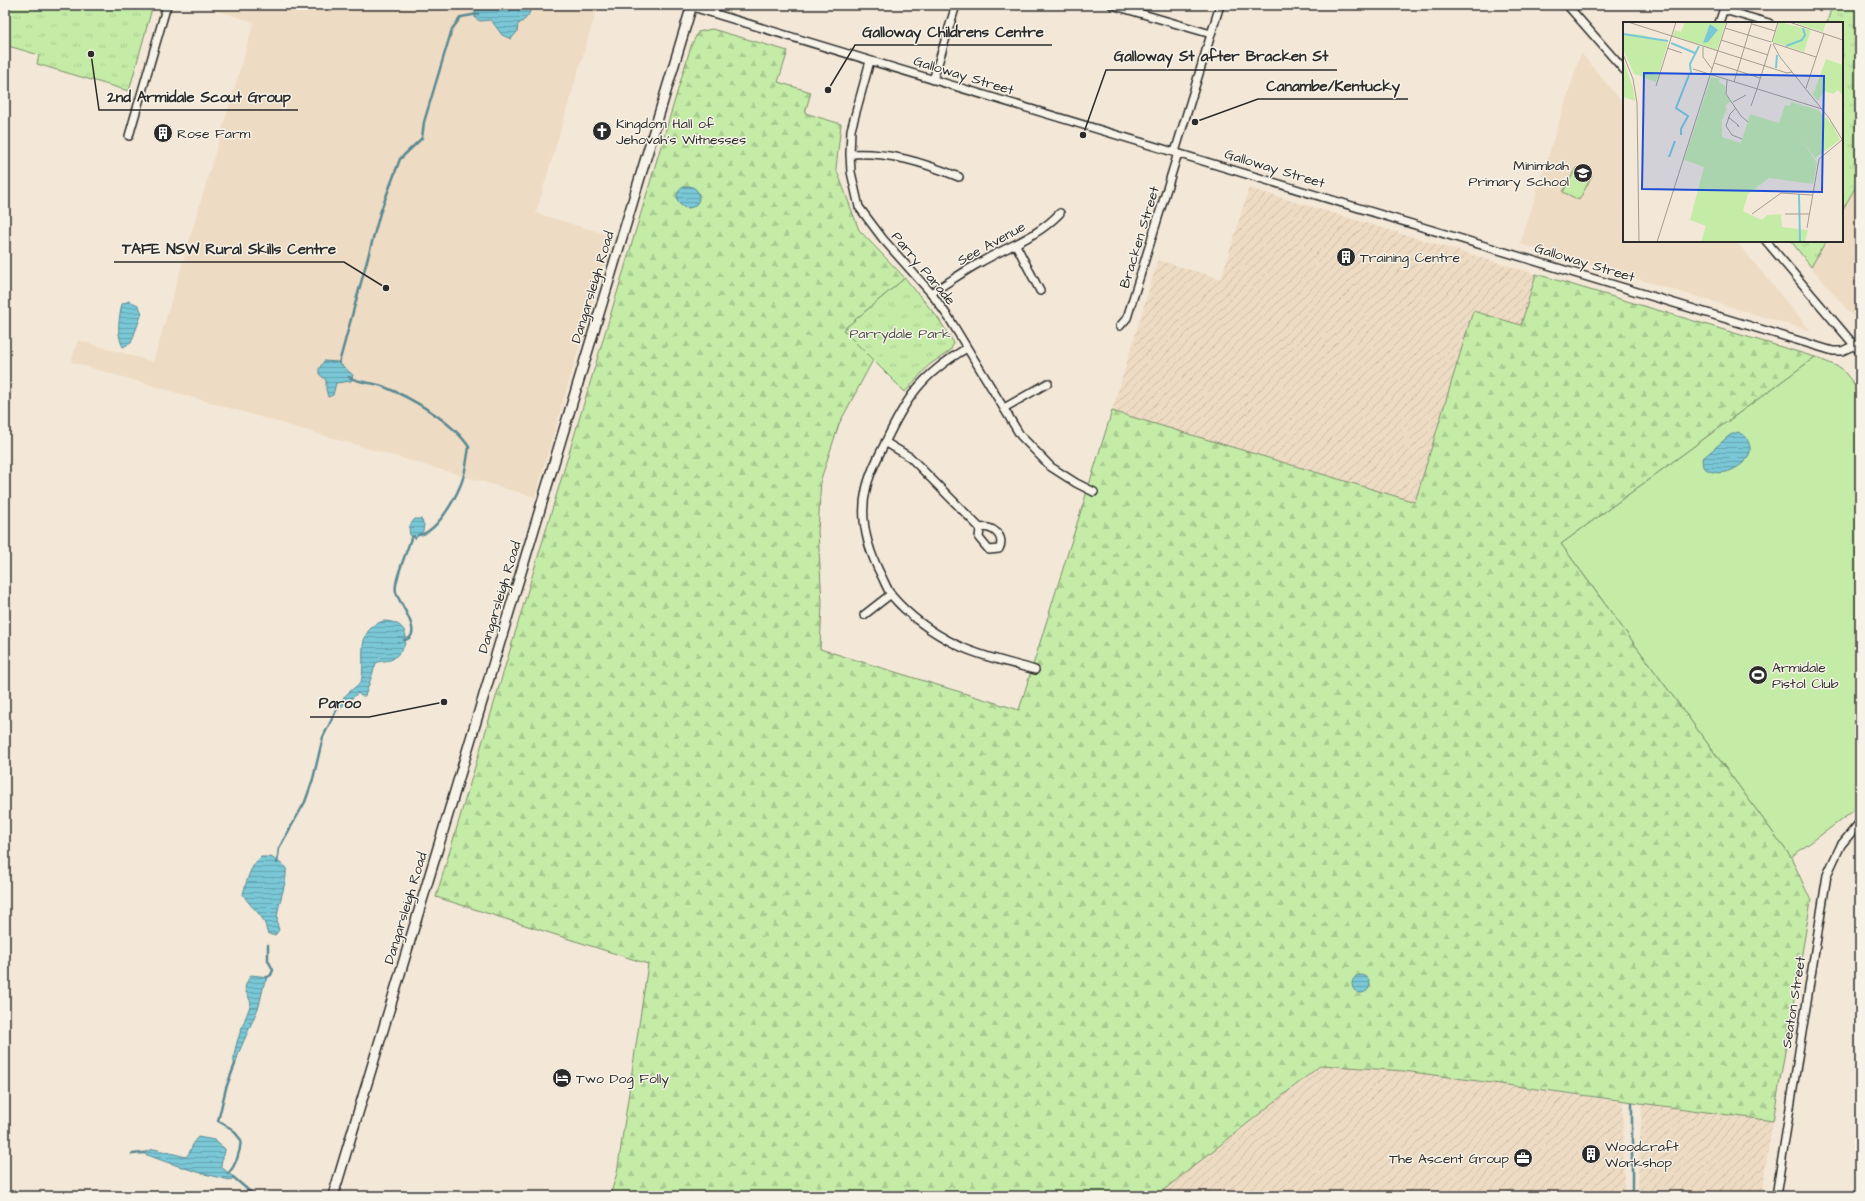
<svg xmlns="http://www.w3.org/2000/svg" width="1865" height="1201" font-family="'Architects Daughter',sans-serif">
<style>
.built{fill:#eedbc3}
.industrial{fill:url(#industrial-furrows)}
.grass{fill:#c4eca7;stroke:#788c69}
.forest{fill:url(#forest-firs);stroke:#788c69}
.park{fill:url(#park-tufts);stroke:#788c69}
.water{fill:url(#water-rules);stroke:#5a8992}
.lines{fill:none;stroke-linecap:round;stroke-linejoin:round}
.stream{stroke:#5a8992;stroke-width:2.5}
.minor-casing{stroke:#2b2b2b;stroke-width:10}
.tertiary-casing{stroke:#2b2b2b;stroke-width:12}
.minor{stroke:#f7f3e8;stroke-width:7}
.tertiary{stroke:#f7f3e8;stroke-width:9}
.labels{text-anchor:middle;stroke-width:3;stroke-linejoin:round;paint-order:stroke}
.street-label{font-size:14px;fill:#2b2b2b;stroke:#f7f3e8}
.poi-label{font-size:14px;fill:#2b2b2b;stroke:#f7f3e8;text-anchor:start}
.park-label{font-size:14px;fill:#4a5244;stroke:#f7f3e8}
.inset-river{fill:none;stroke:#7ac8d7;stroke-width:2}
.inset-road{fill:none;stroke:#a39c92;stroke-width:1}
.view{fill:#1d4ed8;fill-opacity:0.15;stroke:#1d4ed8;stroke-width:2}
.inset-edge{fill:none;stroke:#2b2b2b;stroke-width:2}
.leader{fill:none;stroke:#2b2b2b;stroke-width:1.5}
.callout-dot{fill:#2b2b2b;stroke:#f7f3e8;stroke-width:1.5}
.callout-label{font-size:15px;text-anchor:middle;font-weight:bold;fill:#2b2b2b;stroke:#f7f3e8;stroke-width:3;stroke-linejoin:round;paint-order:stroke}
</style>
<defs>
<pattern id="industrial-furrows" width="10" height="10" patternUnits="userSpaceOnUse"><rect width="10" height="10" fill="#eedbc3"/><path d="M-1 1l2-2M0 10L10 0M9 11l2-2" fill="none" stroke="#ccbca8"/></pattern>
<pattern id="forest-firs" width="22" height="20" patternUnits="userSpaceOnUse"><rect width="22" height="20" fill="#c4eca7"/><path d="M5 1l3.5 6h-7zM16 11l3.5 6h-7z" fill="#a9cb90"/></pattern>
<pattern id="park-tufts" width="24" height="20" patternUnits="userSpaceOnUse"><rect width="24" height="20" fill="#c4eca7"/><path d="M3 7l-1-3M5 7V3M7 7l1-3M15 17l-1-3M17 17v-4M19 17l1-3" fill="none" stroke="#a9cb90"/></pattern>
<pattern id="water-rules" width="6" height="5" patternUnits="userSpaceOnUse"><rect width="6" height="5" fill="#7ac8d7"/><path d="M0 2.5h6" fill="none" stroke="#64a3af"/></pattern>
</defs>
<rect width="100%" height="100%" fill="#f3e8d7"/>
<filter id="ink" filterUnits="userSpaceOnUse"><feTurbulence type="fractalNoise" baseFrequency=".025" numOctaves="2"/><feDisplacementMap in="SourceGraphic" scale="8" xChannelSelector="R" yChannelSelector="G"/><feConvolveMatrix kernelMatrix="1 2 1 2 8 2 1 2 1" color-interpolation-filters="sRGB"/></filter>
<g filter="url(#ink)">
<!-- built -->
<path class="built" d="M198,5H598L536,213L612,236L535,497L71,362L78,340L153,362L254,22Z
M1581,53L1624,104V241H1736L1811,331L1520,244Z
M1860,179V325L1811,267L1826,241H1842V211Z"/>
<!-- industrial -->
<path class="industrial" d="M1249,188L1536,274L1521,325L1473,311L1415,502L1112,411L1158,260L1221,279Z
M1321,1065L1404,1071L1623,1102L1624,1196H1156Z
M1642,1104L1773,1121L1761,1196H1637Z"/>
<!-- grass -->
<path class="grass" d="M1576,168L1592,176L1579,200L1563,192Z
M1815,357L1841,368L1860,391V806L1791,857L1561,544Z"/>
<!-- forest -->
<path class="forest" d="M712,29L788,51L778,82L811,92L805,113L841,124L836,168L859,230L905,278L843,330L873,360L839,424L821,479L818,531L822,603L820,649L1019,710L1112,411L1415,502L1473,311L1521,325L1536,274L1815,357L1561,544L1791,857L1811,901L1773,1121L1404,1071L1321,1065L1156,1196H610L617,1173L648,964L436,897L691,46L698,32Z"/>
<!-- park -->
<path class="park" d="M5,5H153L129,91L37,64L39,55L5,45Z
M1832,5H1860V179L1842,211V23H1827Z
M1791,241H1826L1811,267Z
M905,278L938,318L954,343L950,351L929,365L905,392L843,330Z"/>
<!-- water -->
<path class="water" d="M475,5H531C531,14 526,20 518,24L517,32L511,39L502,35L491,20L480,21L475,18Z
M677 197a11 11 0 1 1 22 0a11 11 0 1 1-22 0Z
M129,301L138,305L142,313L131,343L123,347C116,334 119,318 122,304Z
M324,361L338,362L353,375L351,381L336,383L333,395L328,397L326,389V380L319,374V369Z
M1738,432L1746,437C1748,441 1751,447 1750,452C1749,456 1745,460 1743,463C1731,473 1716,477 1703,467L1702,459L1730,435Z
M415,519H421L424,525L423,531L415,539L410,535C408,528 410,524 415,519Z
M383,621C408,621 414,642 394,658C389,662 382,660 376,663L365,696H361L358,693L334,713C341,696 349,693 361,682C367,658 353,632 383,621Z
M261,857H271L286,867C288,888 272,912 279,930L275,935H271L267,932C264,912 252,911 243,894C247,880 250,866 261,857Z
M251,975L268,977L264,984L259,1006L239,1052L235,1066C229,1055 247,1016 251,1003C246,989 241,991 251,975Z
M1352 984a9 9 0 1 1 18 0a9 9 0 1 1-18 0Z
M198,1137L214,1140L225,1149C225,1156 221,1159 221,1167L235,1178L230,1180C200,1174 171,1164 142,1153L154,1149L186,1157C192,1151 192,1142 198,1137Z"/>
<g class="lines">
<!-- stream -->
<path class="stream" d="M339,363L380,213L400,159L422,138L424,122L452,29L461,17L478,14
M349,377C358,383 372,382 382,386C410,397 452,421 469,447C467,459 466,472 461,484C455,499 436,534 418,535
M404,640C426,636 398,602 396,592C393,581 408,550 411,538L414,536
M277,863L279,848L305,802L313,779L323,737L336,711
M266,978L271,975L273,970L268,960V945
M1632,1103V1196
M132,1154L144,1153
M228,1174C236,1165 240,1153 241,1140L232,1129L218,1121L226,1088L235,1064
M233,1177L255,1196"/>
<defs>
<path id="minor" d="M686,5L1833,351H1842L1855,345
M1112,5L1211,34
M1567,5L1624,70
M1724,10L1769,23
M1719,23L1725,5
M870,61L851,130L850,154L851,172L859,207L883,239L931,293L949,318L1020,435L1051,467L1076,483L1094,492
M933,80L956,5
M129,136L167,5
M1175,152L1220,5
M850,154C890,152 922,162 959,177
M1766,241L1860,352
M1016,245L1040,291
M931,293C948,283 964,271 981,262C1010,245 1036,238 1060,213
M1120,326L1127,318L1178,153
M967,348C921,375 906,398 884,445C877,459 869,474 866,490C859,520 868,550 882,577C885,583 888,591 892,596C910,617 933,633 957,645C981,657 1009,662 1035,670
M1004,408L1048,383
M885,442L910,457L980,528C992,525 1006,536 999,549L989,550L979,538L980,528
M864,615L891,594
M1776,1196L1827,875L1841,845L1860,822"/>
<path id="tertiary" d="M333,1196L692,5"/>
</defs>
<!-- minor casing -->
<use href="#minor" class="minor-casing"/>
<!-- tertiary casing -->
<use href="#tertiary" class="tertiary-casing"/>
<!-- minor -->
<use href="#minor" class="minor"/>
<!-- tertiary -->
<use href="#tertiary" class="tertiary"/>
</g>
</g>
<!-- icons -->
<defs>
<symbol id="church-disc" viewBox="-11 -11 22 22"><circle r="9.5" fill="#2b2b2b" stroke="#f7f3e8"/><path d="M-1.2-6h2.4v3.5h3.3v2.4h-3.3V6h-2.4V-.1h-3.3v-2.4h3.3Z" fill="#fff"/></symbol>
<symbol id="building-disc" viewBox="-11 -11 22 22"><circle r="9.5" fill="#2b2b2b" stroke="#f7f3e8"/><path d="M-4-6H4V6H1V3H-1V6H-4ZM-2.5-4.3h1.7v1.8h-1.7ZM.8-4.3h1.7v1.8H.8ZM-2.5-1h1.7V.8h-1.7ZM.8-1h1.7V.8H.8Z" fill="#fff"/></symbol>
<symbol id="school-disc" viewBox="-11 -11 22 22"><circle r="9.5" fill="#2b2b2b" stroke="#f7f3e8"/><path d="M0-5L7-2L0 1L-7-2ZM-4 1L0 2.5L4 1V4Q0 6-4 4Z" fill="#fff"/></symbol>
<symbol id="stadium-disc" viewBox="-11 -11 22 22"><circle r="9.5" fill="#2b2b2b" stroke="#f7f3e8"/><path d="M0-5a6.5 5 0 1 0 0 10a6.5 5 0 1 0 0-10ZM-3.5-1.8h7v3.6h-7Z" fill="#fff"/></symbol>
<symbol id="hotel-disc" viewBox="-11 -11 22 22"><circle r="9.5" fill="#2b2b2b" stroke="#f7f3e8"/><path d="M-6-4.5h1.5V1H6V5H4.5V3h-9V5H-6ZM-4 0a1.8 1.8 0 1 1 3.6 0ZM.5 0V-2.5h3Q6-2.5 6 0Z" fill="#fff"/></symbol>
<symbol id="office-disc" viewBox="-11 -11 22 22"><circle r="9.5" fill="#2b2b2b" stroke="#f7f3e8"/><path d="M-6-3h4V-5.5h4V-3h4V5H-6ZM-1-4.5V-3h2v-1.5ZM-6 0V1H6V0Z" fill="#fff"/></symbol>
</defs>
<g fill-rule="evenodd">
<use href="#church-disc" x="591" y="120" width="22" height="22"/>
<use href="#building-disc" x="152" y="122" width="22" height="22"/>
<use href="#school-disc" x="1572" y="162" width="22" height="22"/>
<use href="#building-disc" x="1335" y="246" width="22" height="22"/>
<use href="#stadium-disc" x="1747" y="664" width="22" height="22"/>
<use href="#hotel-disc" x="551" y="1067" width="22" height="22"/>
<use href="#building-disc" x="1580" y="1143" width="22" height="22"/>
<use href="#office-disc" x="1512" y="1147" width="22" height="22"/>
</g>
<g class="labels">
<!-- street labels -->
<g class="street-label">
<text transform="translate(964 75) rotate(17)" y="5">Galloway Street</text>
<text transform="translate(1275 168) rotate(17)" y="5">Galloway Street</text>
<text transform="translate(1139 237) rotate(-73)" y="5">Bracken Street</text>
<text transform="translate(991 243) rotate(-29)" y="5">See Avenue</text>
<text transform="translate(1585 262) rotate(17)" y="5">Galloway Street</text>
<text transform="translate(924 268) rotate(50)" y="5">Parry Parade</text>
<text transform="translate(592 287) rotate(-73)" y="5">Dangarsleigh Road</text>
<text transform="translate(499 597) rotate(-73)" y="5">Dangarsleigh Road</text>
<text transform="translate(405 908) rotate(-73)" y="5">Dangarsleigh Road</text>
<text transform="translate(1793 1002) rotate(-81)" y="5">Seaton Street</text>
</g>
<!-- poi labels -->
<g class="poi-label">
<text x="616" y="128">Kingdom Hall of<tspan x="616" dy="16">Jehovah's Witnesses</tspan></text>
<text x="177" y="138">Rose Farm</text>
<text x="1569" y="170" text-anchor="end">Minimbah<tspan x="1569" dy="16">Primary School</tspan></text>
<text x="1360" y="262">Training Centre</text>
<text x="1772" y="672">Armidale<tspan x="1772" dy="16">Pistol Club</tspan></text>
<text x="576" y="1083">Two Dog Folly</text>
<text x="1605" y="1151">Woodcraft<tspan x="1605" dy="16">Workshop</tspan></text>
<text x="1509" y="1163" text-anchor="end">The Ascent Group</text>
</g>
<!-- park labels -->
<g class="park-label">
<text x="900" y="338">Parrydale Park</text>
</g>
</g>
<!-- overview -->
<g transform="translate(1623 22)">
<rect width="220" height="220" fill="#f3e8d7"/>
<path d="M170,0H203L200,10ZM0,36L10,66L12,79L0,75ZM195,88L209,102L217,118L192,136L170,106Z" fill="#c4eca7"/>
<path d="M88,55L97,57L96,60L102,64L103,74L108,79L102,84L104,87L99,98V115L118,121L127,92L156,101L162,83L167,84L168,80L195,88L171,106L194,141L190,162L146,156L125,172L120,189L139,198L144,193L158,192L159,205L185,208L182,220H78L83,204L67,198L81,145L61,138Z" fill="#c4eca7"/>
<path d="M62,0H103L94,28L50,14L51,8L58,10ZM156,0L188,8L181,30L150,20ZM0,11L20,13L45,21L33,60L11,52L0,27ZM203,37L220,43V74L215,68L210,72L201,69L195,79L190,73Z" fill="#c4eca7"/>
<path d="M87,2L95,8L85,20L80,21Z" fill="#7ac8d7"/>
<path class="inset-river" d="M0,12L45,19M48,21L72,31M163,24L179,18L182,13L180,6M153,46L154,33M68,51L67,42L76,24M58,113V107L65,94L53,86L66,53M46,135L52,119M176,172L177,220"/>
<path class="inset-road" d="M5,0L164,51L169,50M166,0L220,18M129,2L152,9M102,6L148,20M98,18L145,33M149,20L155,0M150,21L193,35M150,22L157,35L206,96L220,119M80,25V35L89,47M44,26L59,31M0,32L10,57L14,81L16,220M91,41L137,56M70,47L199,87M104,58L103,72L118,94L125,100M111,60L129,0M33,64L53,0M183,66L201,12M134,67L148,22M110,80L123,73M128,84L134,67M113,86L107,92L103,104L109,113L119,117M105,95L115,103L116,105L114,103M129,192L158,171L189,173M162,192H186M184,206L196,137L219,118M34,220L104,0"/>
<path class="view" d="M21,51L201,54L199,170L19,167Z"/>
<rect width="220" height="220" class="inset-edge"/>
</g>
<!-- callouts -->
<path class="leader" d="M828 90L855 45H1052M1083 135L1106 70H1337M1195 122L1258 99H1408M91 54L99 110H298M386 288L344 262H114M444 702L369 717H310"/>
<g class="callout-dot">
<circle cx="828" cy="90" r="4"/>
<circle cx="1083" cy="135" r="4"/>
<circle cx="1195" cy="122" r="4"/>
<circle cx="91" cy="54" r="4"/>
<circle cx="386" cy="288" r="4"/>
<circle cx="444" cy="702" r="4"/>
</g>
<g class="callout-label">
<text x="953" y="37">Galloway Childrens Centre</text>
<text x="1221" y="61">Galloway St after Bracken St</text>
<text x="1333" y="91">Canambe/Kentucky</text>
<text x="199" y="102">2nd Armidale Scout Group</text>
<text x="229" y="254">TAFE NSW Rural Skills Centre</text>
<text x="340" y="708">Paroo</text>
</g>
<!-- margin -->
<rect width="1865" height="1201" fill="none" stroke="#f7f3e8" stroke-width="20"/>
<rect x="10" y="10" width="1845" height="1181" fill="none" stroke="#2b2b2b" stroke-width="1.5" filter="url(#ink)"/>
</svg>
